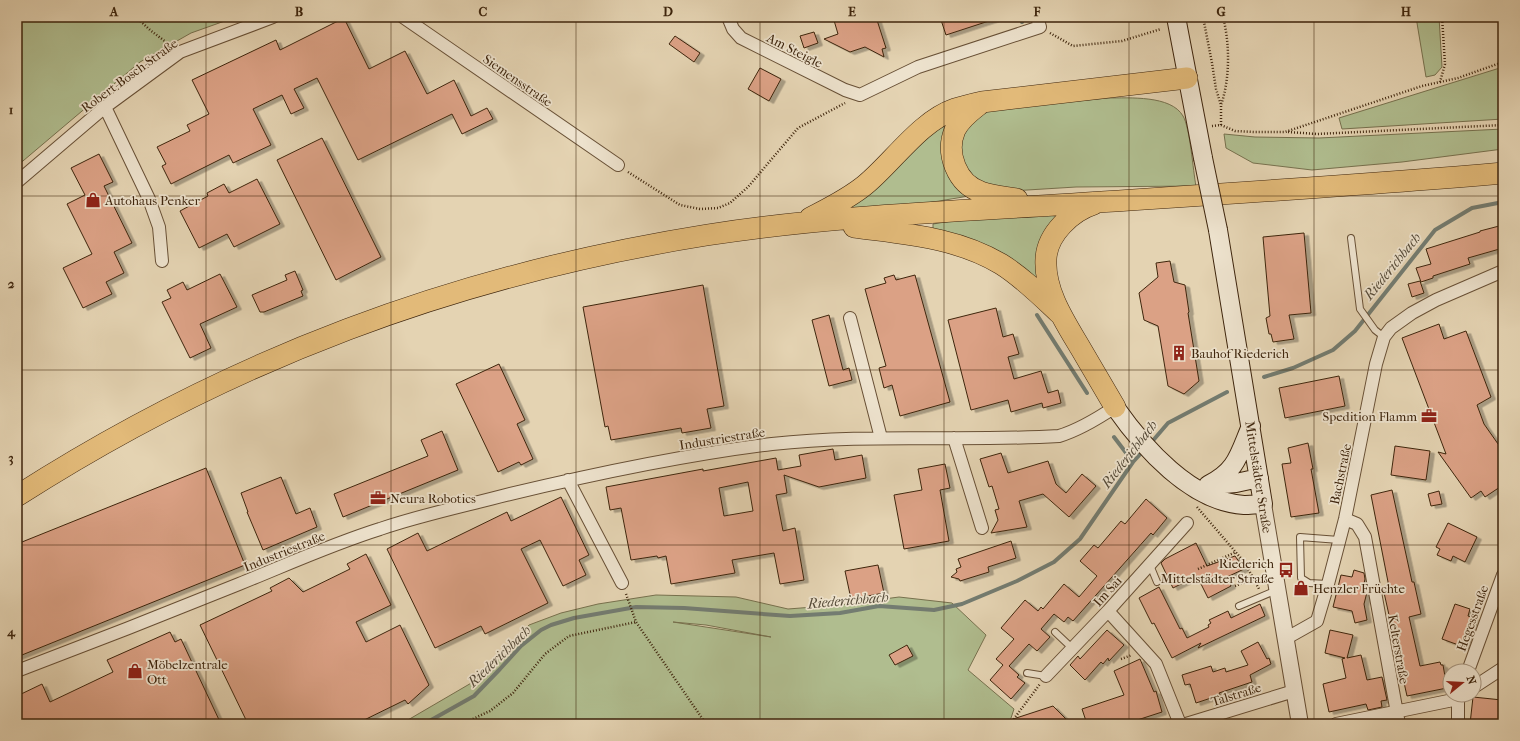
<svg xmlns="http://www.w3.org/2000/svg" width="1520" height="741" font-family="'IM FELL French Canon',serif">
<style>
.green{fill:#b0bd8f;stroke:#77714e;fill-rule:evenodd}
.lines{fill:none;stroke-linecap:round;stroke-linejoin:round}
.stream{stroke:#737c71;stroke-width:4}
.building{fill:#dba185;stroke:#3e250d;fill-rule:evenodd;filter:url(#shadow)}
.service-casing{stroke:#685036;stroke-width:8}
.minor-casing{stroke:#685036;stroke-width:14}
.tertiary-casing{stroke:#685036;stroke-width:18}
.secondary-casing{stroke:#3e250d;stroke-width:20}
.trunk-casing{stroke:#3e250d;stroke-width:22}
.path{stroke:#3e250d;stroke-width:2.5;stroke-dasharray:1 2;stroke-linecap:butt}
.service{stroke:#ede2cd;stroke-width:6}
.minor{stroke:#ede2cd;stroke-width:12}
.tertiary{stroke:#ede2cd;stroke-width:16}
.secondary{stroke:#ede2cd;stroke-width:18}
.trunk{stroke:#e2ba79;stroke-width:21}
.secondary-bridge-casing{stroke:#3e250d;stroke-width:20;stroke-linecap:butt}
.secondary-bridge{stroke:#ede2cd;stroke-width:18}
.grid{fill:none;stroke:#3e250d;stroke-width:1;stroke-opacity:0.55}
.labels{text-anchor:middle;stroke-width:3.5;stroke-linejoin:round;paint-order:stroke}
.street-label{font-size:13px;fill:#3e250d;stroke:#ede2cd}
.poi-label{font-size:13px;fill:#3e250d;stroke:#ede2cd;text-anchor:start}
.water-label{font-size:14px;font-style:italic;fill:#544937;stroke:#ede2cd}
.neatline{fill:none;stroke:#3e250d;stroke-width:1.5}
.grid-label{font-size:13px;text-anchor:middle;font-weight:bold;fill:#3e250d}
</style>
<defs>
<filter id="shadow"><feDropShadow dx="4.5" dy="2.5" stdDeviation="0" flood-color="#0004"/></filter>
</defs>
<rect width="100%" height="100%" fill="#e4d3b2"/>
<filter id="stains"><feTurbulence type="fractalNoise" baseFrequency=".005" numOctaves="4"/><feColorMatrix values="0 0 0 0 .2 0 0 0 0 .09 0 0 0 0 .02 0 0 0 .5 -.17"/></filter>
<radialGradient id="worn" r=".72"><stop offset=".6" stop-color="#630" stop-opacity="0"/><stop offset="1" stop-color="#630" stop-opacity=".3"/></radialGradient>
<!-- green -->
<path class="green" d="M17,17H236L191,33L140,62L17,166Z
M1416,17H1439L1442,67L1435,75L1426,77Z
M1503,67V119L1342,129L1339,118Z
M1108,98C1129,98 1171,95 1183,116C1190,127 1193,171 1196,186L1076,187L1011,191L995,189L967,172L958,144L963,129L991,109Z
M951,117L969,196L927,203L848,209Z
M1503,129V149L1402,162L1312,170L1253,163L1226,148L1224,134L1255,137L1319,138Z
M1060,212L1043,283L933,230V224L970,218Z
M656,595L736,597L788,609L839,605L899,597L952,603L986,635L968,670L1014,709L1009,724H401L473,682L529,625L561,613L598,604ZM673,622L706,625L771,637Z"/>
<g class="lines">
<!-- stream -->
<path class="stream" d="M1021,17L1022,22
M1037,315L1087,393
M1264,377L1293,368L1333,350L1355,331L1435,230L1472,208L1503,202
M1114,437L1133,462
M1150,444L1168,423L1227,392
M424,724L474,696L500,669L521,646L541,630L551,625L574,618L636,607L684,608L790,616L840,613L879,606L934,610L962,604L1017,581L1054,562L1080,539L1133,462L1144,450"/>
</g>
<!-- building -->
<path class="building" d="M833,17H876L886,48L882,49L884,57L865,47L850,52L824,39L838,34Z
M940,17H995V19L946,35Z
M344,18L369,69L405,51L427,94L454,80L471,116L487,108L493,119L462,134L452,114L358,160L317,78L294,89L304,108L291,114L282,95L253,109L271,145L233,163L229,155L171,184L162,166L166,164L157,147L190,131L187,125L209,114L192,80L276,40L280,50Z
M814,32L818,43L804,48L800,36Z
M675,36L700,53L694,62L669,44Z
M760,68L781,79L769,101L748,89Z
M322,138L381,257L336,280L277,160Z
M99,154L113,182L104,186L132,243L114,252L124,273L106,282L112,294L83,308L63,268L92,254L67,204L85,195L71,168Z
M257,179L280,224L234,247L227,234L199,248L180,211L208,196L207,193L224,184L229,193Z
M1503,225V248L1468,258L1470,264L1433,276V278L1421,282L1416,268L1431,264L1426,249L1480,232V231Z
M1304,233L1311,313L1289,315L1294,339L1273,342L1271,334H1269L1266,318L1270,316L1263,237Z
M1170,261L1174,282L1185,285L1189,312L1188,313L1199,381L1184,394L1168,386L1158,326L1144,320L1139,293L1158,277L1156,263Z
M295,271L303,290L301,291L303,296L264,312H260L252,295L287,280L285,275Z
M220,274L237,307L200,324L211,348L190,358L162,302L171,298L167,290L183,282L187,290Z
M894,275L896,280L915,275L950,402L900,416L892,385L884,388L879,368L886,366L865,289L886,283L884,278Z
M1420,281L1424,293L1412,297L1408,284Z
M703,285L724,406L707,409L711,428L682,433L681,428L611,440L608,426L605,427L583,307Z
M996,308L1003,337L1013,334L1019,354L1008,357L1014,379L1041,371L1048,393L1058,390L1061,403L1043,408L1042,403L1011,412L1008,400L971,410L948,320Z
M829,315L843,370L849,368L852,380L829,386L812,320Z
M1439,324L1444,339L1466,331L1491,397L1477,405L1484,424L1503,451V485L1485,497L1481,491L1471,498L1438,452L1446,454L1402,338Z
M499,364L525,420L517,424L533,459L521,465L519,462L498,472L456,384Z
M1339,376L1345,406L1285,418L1279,388Z
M442,431L458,470L343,517L334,494L428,456L421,440Z
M1308,443L1313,469H1311L1319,513L1291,517L1282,464L1291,463L1288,448Z
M1395,446L1430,451L1426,480L1391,475Z
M833,449L835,460L862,455L866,478L819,487L784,475L787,493L776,495L783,531L795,528L804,580L780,584L774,553L732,560L735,573L671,584L666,556L658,558L657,556L631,560L621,508L610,510L606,487L703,469V471L776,458L778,470L801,466L799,455ZM748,482L753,511L724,516L719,488Z
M1001,453L1008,473L1048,461L1056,484L1066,493L1082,474L1096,486L1069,517L1043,494L1019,501L1027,527L991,533L998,520L995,510L999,509L992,486L989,487L980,459Z
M945,464L950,488L940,490L949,541L904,549L894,495L922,490L918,469Z
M206,468L245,565L17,657V544Z
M281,477L296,514L310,508L317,527L263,550L247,512H248L241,493Z
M1392,490L1412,582H1414L1421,614L1409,617L1420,666L1440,662L1441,665H1443L1447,688L1407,696L1383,588L1389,587L1371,495Z
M1439,491L1442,504L1431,506L1428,494Z
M561,497L589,555L579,560L586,575L563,586L540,540L521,549L548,603L485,634L481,626L435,648L387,549L418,533L427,551L507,512L511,521Z
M1146,499L1167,518L1153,535L1151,533L1073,621L1068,617L1064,622L1054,614L1041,629L1050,637L1037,651L1029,644L1009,666L1019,675L1017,677L1025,683L1011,699L990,680L1003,665L996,659L1014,639L1001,628L1025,600L1038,611L1041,607L1043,609L1064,584L1079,597L1097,576L1080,561L1094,545L1098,548L1121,521L1125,524Z
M1448,523L1477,537L1465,562L1453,556L1451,561L1437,555L1440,549L1436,547Z
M1011,541L1016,558L988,567L989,572L960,581L959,579L951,577L957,572L956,569L961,567L958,559Z
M1196,543L1207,566L1235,556L1244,569L1227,577L1231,586L1208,598L1197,576L1173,588L1161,563L1165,559Z
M366,554L391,605L356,622L366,642L400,625L429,685L408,704L405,700L356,724H248L200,625L272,591L270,588L289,578L303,592L350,569L347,564Z
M878,565L884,593L851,599L845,571Z
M1354,570L1364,573L1365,579L1362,593L1367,592L1364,604L1367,620L1355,623L1352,611L1333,607L1341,575L1352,577Z
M1159,587L1180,629L1182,628L1187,638L1209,627L1208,625L1211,623L1209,620L1228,611L1231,618L1260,604L1265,616L1198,648L1201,643L1172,658L1154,623L1152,624L1139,598Z
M1455,604L1470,609L1468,616L1474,618L1464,647L1442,639Z
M1107,630L1124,645L1109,661L1108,658L1103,664L1101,662L1085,680L1070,665L1078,656L1080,659Z
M1330,630L1353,635L1347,658L1361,655L1367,680L1382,677L1387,700L1381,701L1382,707L1368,710L1366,704L1329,712L1323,684L1346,678L1342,659L1345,658L1325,653Z
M170,632L175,642L181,639L221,724H17V696L42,684L50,702L113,672L107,660Z
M1258,642L1267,659L1269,658L1271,664L1250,675L1252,682L1219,693L1220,695L1196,703L1190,684L1185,685L1182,675L1211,666L1213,672L1225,668L1226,672L1248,665L1241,651Z
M907,645L913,656L895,665L889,655Z
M1140,659L1154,692L1156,691L1162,712L1125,724H1087L1082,709L1124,695L1114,671Z
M1473,697L1502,700L1500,724H1470Z
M1053,706L1071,724H1005L1004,722Z"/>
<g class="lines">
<defs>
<path id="service" d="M1351,238L1360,309L1375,330L1384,337
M1150,565L1157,582
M1328,584L1309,583L1301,578L1300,537L1339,540
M1239,606L1277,590
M1055,632L1072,648
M1027,673L1046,676"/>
<path id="minor" d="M403,17L618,165
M728,17L733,29L741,38L845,90L860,95L918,67L1040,27L1037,17
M105,107L149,199L159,227L162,261
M17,182L105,107L180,52L273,17
M850,318L881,438
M954,438L982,528
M568,480L622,583
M1345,519L1357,524L1365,537L1399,724
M1108,611L1156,664L1180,724
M1285,639L1317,621L1328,584L1345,519L1376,364L1384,337L1391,328L1412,313L1436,300L1503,271
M17,671C91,643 165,614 239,584C286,565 332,544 380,529C421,515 464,506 506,495C593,474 682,455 772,444C867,433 963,442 1059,436C1079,430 1097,419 1115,407
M1468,671L1503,575
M1046,676L1108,611L1187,523
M1474,687L1503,668
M1186,724L1294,691
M1336,724L1458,699L1463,695
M1458,724V699L1459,695"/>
<path id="tertiary" d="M1263,504L1300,724"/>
<path id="secondary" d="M1176,17L1203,158
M1115,407C1143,447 1191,502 1244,505C1250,505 1257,504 1263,504L1218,230
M1208,485C1237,471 1239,454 1251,426
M1212,485L1236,483L1259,478"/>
<path id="trunk" d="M980,104C971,111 960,119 955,130C945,153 957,184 981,192C992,196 1005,197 1017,199
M1094,204C1072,211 1047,234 1046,259C1044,291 1065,322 1081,349C1092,368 1104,388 1115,407
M810,218C829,208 848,199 865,185C893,162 920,121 955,109C964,106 973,104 982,102L1187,78
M854,227C904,234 956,237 1001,264C1022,277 1041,296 1059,313
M17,496C231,359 456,275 707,235C822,217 939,212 1055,205C1204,195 1354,186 1503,173"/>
</defs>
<!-- service casing -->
<use href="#service" class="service-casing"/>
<!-- minor casing -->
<use href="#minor" class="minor-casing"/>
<!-- tertiary casing -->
<use href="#tertiary" class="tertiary-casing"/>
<!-- secondary casing -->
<use href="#secondary" class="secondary-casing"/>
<!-- trunk casing -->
<use href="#trunk" class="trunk-casing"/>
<!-- path -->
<path class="path" d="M136,17L150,30L170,45
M1192,19L1203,17L1212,63L1216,89L1221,105C1230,79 1230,44 1223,17
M1050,33L1073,46L1122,41L1161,29
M1440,82L1458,78L1503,62
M1221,125V105
M1212,126L1221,125L1235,131L1254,132H1285L1422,86L1440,82L1445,64L1442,17
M1288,132L1317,134L1503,125
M628,172L680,205L700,209L718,208L730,203L748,187L798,128L845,103
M1197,507L1245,563L1259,589
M1198,569L1236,552
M1235,586L1253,579
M626,594L636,622L706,724
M1121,659L1132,655
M462,724L490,711L513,693L545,654L569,636L636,622
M1010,724L1040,684"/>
<!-- service -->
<use href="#service" class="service"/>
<!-- minor -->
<use href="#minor" class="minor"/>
<!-- tertiary -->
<use href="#tertiary" class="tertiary"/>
<!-- secondary -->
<use href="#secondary" class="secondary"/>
<!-- trunk -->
<use href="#trunk" class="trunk"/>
<defs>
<path id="secondary-bridge" d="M1203,158L1218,230"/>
</defs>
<!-- secondary-bridge casing -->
<use href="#secondary-bridge" class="secondary-bridge-casing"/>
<!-- secondary-bridge -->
<use href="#secondary-bridge" class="secondary-bridge"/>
</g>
<!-- grid -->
<path class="grid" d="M206,17V724M391,17V724M576,17V724M760,17V724M944,17V724M1129,17V724M1314,17V724M17,196H1503M17,370H1503M17,545H1503"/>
<!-- icons -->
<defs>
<symbol id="shop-bare" viewBox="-9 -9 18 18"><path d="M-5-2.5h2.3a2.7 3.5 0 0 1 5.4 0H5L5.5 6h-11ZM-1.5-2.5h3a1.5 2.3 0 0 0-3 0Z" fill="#8f2418" stroke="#ede2cd" stroke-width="2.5" paint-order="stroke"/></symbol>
<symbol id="building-bare" viewBox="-9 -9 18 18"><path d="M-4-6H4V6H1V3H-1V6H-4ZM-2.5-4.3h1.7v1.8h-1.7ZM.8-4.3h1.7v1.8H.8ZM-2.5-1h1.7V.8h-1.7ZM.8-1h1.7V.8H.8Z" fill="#8f2418" stroke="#ede2cd" stroke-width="2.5" paint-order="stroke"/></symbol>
<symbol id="office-bare" viewBox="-9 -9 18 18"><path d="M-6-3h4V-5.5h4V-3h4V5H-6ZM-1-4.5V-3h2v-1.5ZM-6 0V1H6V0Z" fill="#8f2418" stroke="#ede2cd" stroke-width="2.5" paint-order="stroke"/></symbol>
<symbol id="bus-bare" viewBox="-9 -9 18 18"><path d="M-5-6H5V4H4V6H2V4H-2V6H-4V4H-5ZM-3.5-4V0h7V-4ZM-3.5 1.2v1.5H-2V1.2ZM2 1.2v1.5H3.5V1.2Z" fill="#8f2418" stroke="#ede2cd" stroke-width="2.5" paint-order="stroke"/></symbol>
</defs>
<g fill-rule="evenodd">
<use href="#shop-bare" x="82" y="189" width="22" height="22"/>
<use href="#building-bare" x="1168" y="342" width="22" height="22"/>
<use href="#office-bare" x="1418" y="405" width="22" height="22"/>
<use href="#office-bare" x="367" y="487" width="22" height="22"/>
<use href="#bus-bare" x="1275" y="559" width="22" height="22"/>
<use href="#shop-bare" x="1290" y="577" width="22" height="22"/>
<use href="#shop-bare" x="124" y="660" width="22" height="22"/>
</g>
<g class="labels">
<!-- street labels -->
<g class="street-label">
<text transform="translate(795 50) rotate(27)" y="5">Am Steigle</text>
<text transform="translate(129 75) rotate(-36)" y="5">Robert-Bosch-Straße</text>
<text transform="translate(518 80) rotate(35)" y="5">Siemensstraße</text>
<text transform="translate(722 438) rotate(-9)" y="5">Industriestraße</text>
<text transform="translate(1340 474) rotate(-78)" y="5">Bachstraße</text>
<text transform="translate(1259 477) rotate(81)" y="5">Mittelstädter Straße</text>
<text transform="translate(284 551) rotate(-22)" y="5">Industriestraße</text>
<text transform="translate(1107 591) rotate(-48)" y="5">Im Sai</text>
<text transform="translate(1472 618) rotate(-70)" y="5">Hegesstraße</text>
<text transform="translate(1399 649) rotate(80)" y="5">Kelterstraße</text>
<text transform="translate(1236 694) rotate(-17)" y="5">Talstraße</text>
</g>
<!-- poi labels -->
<g class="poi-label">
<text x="105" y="205">Autohaus Penker</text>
<text x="1191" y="358">Bauhof Riederich</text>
<text x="1417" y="421" text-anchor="end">Spedition Flamm</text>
<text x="390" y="503">Neura Robotics</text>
<text x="1274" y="568" text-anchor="end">Riederich<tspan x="1274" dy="15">Mittelstädter Straße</tspan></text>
<text x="1313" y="593">Henzler Früchte</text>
<text x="147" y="669">Möbelzentrale<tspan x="147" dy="15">Ott</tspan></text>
</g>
<!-- water labels -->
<g class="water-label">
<text transform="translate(1392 266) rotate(-51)" y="5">Riederichbach</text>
<text transform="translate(1129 454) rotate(-52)" y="5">Riederichbach</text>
<text transform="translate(848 600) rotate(-5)" y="5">Riederichbach</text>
<text transform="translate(499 656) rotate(-44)" y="5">Riederichbach</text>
</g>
</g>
<!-- margin -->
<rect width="1520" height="741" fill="none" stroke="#e4d3b2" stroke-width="44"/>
<!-- north arrow -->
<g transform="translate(1462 683) rotate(72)"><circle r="19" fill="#ede2cd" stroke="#a79680"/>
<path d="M0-3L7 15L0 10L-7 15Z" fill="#8f2418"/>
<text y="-6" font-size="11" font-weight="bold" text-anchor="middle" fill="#3e250d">N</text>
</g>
<rect x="22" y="22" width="1476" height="697" class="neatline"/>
<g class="grid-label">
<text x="114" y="16">A</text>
<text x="299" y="16">B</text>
<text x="483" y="16">C</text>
<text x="668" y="16">D</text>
<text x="852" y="16">E</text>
<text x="1037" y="16">F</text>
<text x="1221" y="16">G</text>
<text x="1406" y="16">H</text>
<text x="11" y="114">1</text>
<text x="11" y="288">2</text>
<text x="11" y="462">3</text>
<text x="11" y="636">4</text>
</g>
<rect width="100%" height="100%" filter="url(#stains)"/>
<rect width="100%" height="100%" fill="url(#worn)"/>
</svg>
